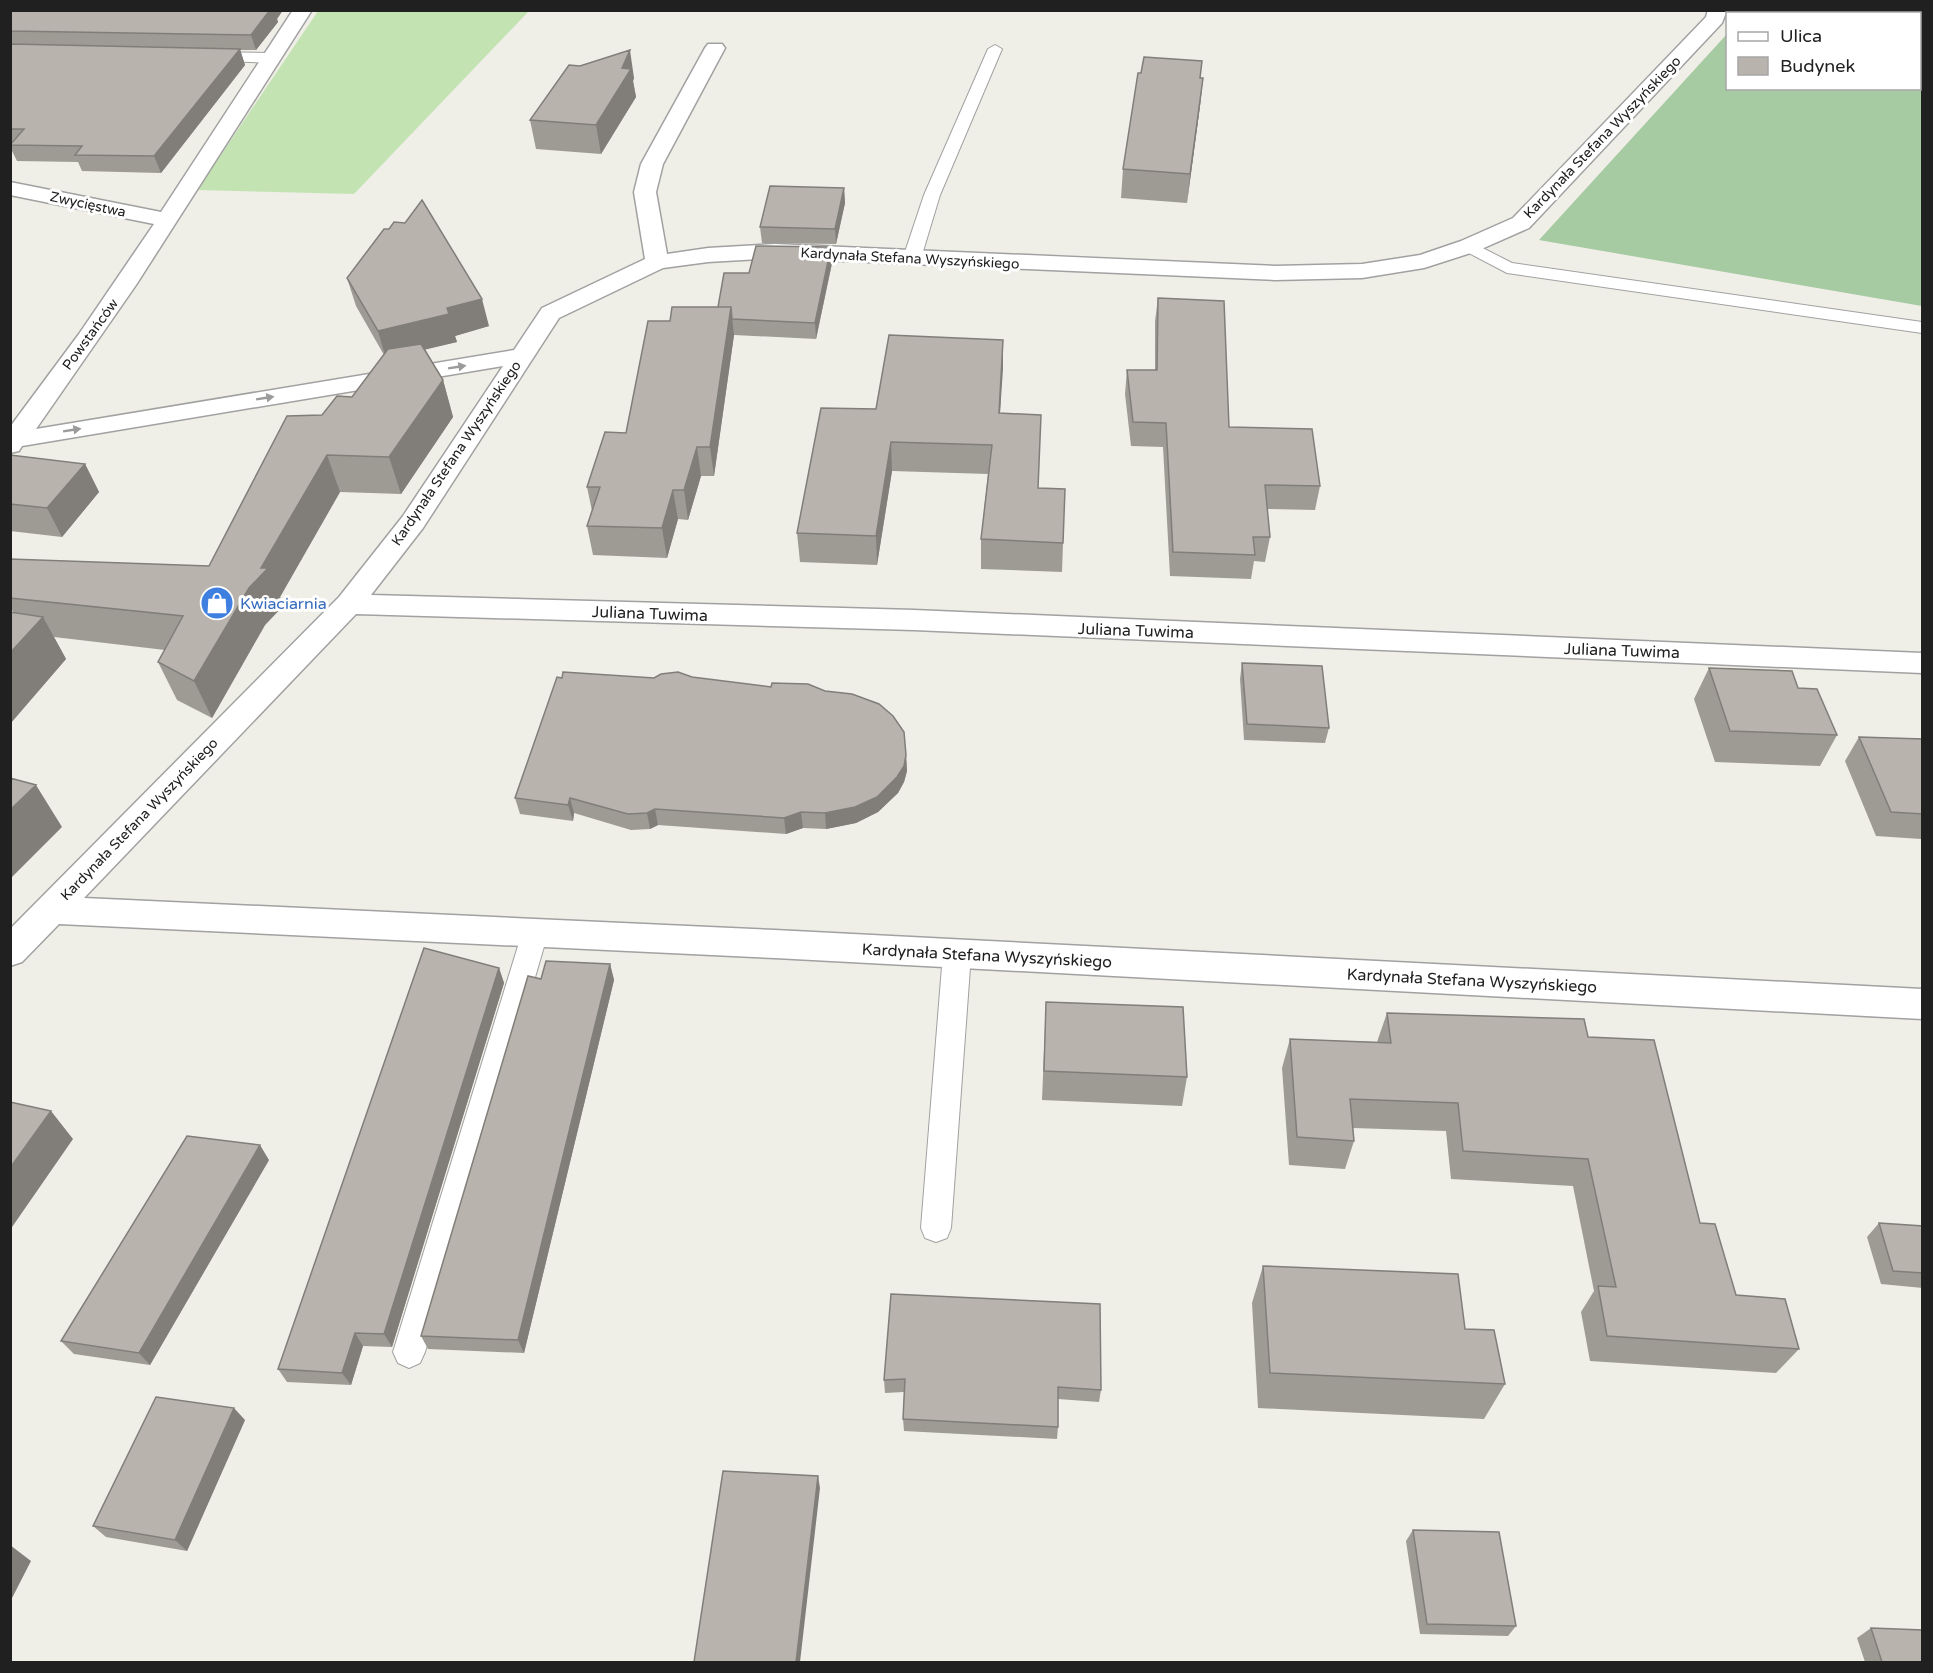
<svg xmlns="http://www.w3.org/2000/svg" width="1933" height="1673" font-family="'Varela Round',sans-serif">
<style>
.grass{fill:#c3e3b3}
.forest{fill:#a6caa1}
.lines{fill:none;stroke-linecap:round;stroke-linejoin:round}
.service-casing{stroke:#a1a1a1;stroke-width:2}
.minor-casing{stroke:#a1a1a1;stroke-width:3}
.service{fill:#fff;fill-rule:evenodd}
.minor{fill:#fff;fill-rule:evenodd}
.wall{fill:#9e9b95}
.shaded-wall{fill:#817e79}
.building{fill:#b8b4ad;stroke:#817e79;stroke-width:1.5}
.oneway{fill:#9b9b9b}
.labels{text-anchor:middle;stroke-width:6;stroke-linejoin:round;paint-order:stroke}
.far-street-label{font-size:14px;fill:#202020;stroke:#fff}
.shop-label{font-size:16px;fill:#366cbe;stroke:#fff;text-anchor:start}
.street-label{font-size:16px;fill:#202020;stroke:#fff}
</style>
<rect width="100%" height="100%" fill="#efeee7"/>
<!-- grass -->
<path class="grass" d="M318,11H529L354,194L197,190Z"/>
<!-- forest -->
<path class="forest" d="M1727,34L1728,88H1920V35L1922,37V306L1539,240Z"/>
<g class="lines">
<defs>
<path id="service" d="M995,45L1002,49L940,195L921,258L918,262H906L903,258L924,195L988,49Z
M209,52L272,53L280,58L272,63L204,60L201,57Z
M1469,241L1512,263L1922,322V333L1507,273L1463,250L1460,246L1463,242Z
M535,922L544,925L548,933L425,1352L420,1363L409,1368L398,1363L393,1352L522,933L526,925Z
M957,943L967,946L971,954L951,1228L947,1238L936,1242L925,1238L921,1228L943,954L947,946Z"/>
<path id="minor" d="M293,10H312L136,285L36,429L514,350L542,308L645,259L634,192L641,164L705,48L708,44H722L725,48L663,164L656,192L667,254L708,248L775,244L1275,266L1362,264L1420,255L1461,241L1513,218L1706,17L1708,10H1727L1722,23L1529,228L1477,251L1424,268L1362,278L1275,280L775,258L708,262L663,268L559,318L423,528L371,595L914,610L1922,653V673L914,630L356,614L84,898L775,930L1922,989V1019L775,958L59,924L22,962L10,966V929L339,597L403,516L503,366L22,446L19,451L10,453V427L79,334L154,224L10,195V182L161,212Z"/>
</defs>
<!-- service casing -->
<use href="#service" class="service-casing"/>
<!-- minor casing -->
<use href="#minor" class="minor-casing"/>
<!-- service -->
<use href="#service" class="service"/>
<!-- minor -->
<use href="#minor" class="minor"/>
</g>
<!-- wall -->
<path class="wall" d="M10,10H283L277,19L278,22L256,50H240L245,65L161,173L82,171L78,162L17,161L10,147Z
M634,78L633,81L636,97L601,154L536,149L530,120Z
M1201,78H1203L1200,106L1187,203L1121,198L1123,169Z
M844,188L845,203L836,244L762,243L760,227Z
M831,247L832,263L816,339L734,335L714,476H701L688,520L678,519L667,558L593,555L587,526L592,511L587,487L626,433L670,321L718,307Z
M347,278L489,326L455,336L457,342L425,349L443,380L453,417L401,494L340,492L280,597L284,605L265,625L212,718L177,700L158,662L165,650L54,637L66,659L10,724V612L14,613L10,607V559L209,566L322,415L352,397L384,355L356,306Z
M1158,298L1229,427L1320,486L1315,510L1267,509L1270,537L1265,562L1254,561L1251,579L1170,576L1163,447L1131,446L1125,394L1127,370H1155V321Z
M1003,340L1000,413L1038,488L1063,543L1062,572L981,569V539L988,474L892,471L877,565L800,562L797,533L876,409Z
M10,455L85,464L99,492L62,537L10,531Z
M1242,663L1329,728L1325,743L1244,740L1240,679Z
M1709,668L1798,688L1837,735L1820,766L1715,762L1694,699Z
M1859,737L1923,739V844L1921,839L1876,836L1845,761Z
M906,755L907,771L904,782L898,793L878,812L856,823L826,829L803,828L786,834L658,825L650,829L631,830L574,813L573,821L520,814L515,798Z
M610,964L614,980L524,1353L428,1349L421,1336L541,979Z
M499,968L504,983L392,1347L363,1346L351,1385L287,1382L278,1369Z
M1046,1002L1187,1077L1182,1106L1042,1100Z
M1387,1013L1588,1037L1700,1223L1736,1295L1799,1349L1776,1373L1590,1361L1581,1312L1594,1291L1573,1186L1451,1179L1446,1131L1353,1128L1354,1141L1345,1169L1289,1165L1282,1068L1290,1039L1377,1042Z
M269,1160L150,1365L74,1354L61,1341Z
M1879,1223L1923,1226V1288L1881,1284L1867,1237Z
M1263,1266L1465,1329L1505,1384L1484,1419L1258,1408L1252,1303Z
M891,1294L1101,1390L1099,1402L1058,1399V1427L1057,1439L904,1431L903,1419L904,1392L885,1393L884,1380Z
M245,1420L187,1551L106,1537L93,1526Z
M1413,1530L1516,1626L1508,1636L1420,1634L1406,1541Z
M1871,1628L1923,1662H1865L1857,1638Z"/>
<!-- shaded-wall -->
<path class="shaded-wall" d="M270,10H283L277,19L278,22L256,50L251,35Z
M240,49L245,65L161,173L154,156Z
M630,50L634,78L633,81L636,97L601,154L596,125Z
M1203,78L1200,106L1187,203L1190,174Z
M844,188L845,203L836,244L835,229Z
M831,247L832,263L816,339L815,323Z
M482,299L489,326L455,336L457,342L386,359L378,331L447,308Z
M731,307L734,335L714,476L710,447Z
M1003,340V369L998,443L999,413Z
M443,380L453,417L401,494L389,457Z
M891,442L892,471L877,565L876,536Z
M697,447L701,476L688,520L684,490Z
M327,455L340,492L280,597L284,605L265,625L212,718L194,681Z
M85,464L99,492L62,537L47,508Z
M673,490L678,519L667,558L662,528Z
M43,617L66,659L10,724V653Z
M906,755L907,771L904,782L898,793L878,812L856,823L826,829L825,813Z
M36,785L62,827L10,879V810Z
M570,798L574,813L573,821L568,805Z
M655,809L658,825L650,829L647,813Z
M801,812L803,828L786,834L784,818Z
M610,964L614,980L524,1353L518,1340Z
M499,968L504,983L392,1347L384,1334Z
M51,1111L73,1139L10,1230V1168Z
M260,1145L269,1160L150,1365L139,1353Z
M355,1333L363,1346L351,1385L342,1373Z
M234,1408L245,1420L187,1551L175,1540Z
M818,1476L820,1488L800,1662H796Z
M10,1545L31,1561L10,1602Z"/>
<!-- building -->
<path class="building" d="M10,10H270L251,35L10,31Z
M10,44L240,49L154,156L75,155L82,146L10,145L24,129H10Z
M630,50L622,68L631,69L596,125L530,120L569,65L580,66Z
M1144,57L1202,61L1200,78H1203L1190,174L1123,169L1138,73H1141Z
M770,186L844,188L835,229L760,227Z
M422,200L482,299L447,308L449,314L378,331L347,278L384,229H389L394,222L405,223Z
M756,246L831,247L815,323L732,319L731,307H718L724,273H749Z
M1158,298L1224,301L1229,427L1312,429L1320,486L1265,485L1270,537H1253L1255,555L1173,552L1166,423L1133,422L1127,370H1157Z
M672,307H731L710,447H697L684,490H673L662,528L587,526L600,487H587L605,432L626,433L648,321H670Z
M889,335L1003,340L999,413L1041,415L1038,488L1065,489L1063,543L981,539L992,445L891,442L876,536L797,533L821,408L876,409Z
M421,344L443,380L389,457L327,455L261,568H268L249,588L194,681L158,662L183,616L10,598V559L209,566L287,416L322,415L337,396L352,397L388,349Z
M10,455L85,464L47,508L10,504Z
M10,612L43,617L10,653Z
M1242,663L1322,666L1329,728L1247,724Z
M1709,668L1792,671L1798,688L1817,689L1837,735L1730,731Z
M563,672L654,678L661,674L678,672L692,677L771,687L772,683L808,684L825,691L852,694L879,704L893,716L904,732L906,755L904,766L897,777L877,797L855,807L825,813L801,812L784,818L655,809L647,813L628,814L570,798L568,805L515,798L557,677L562,678Z
M1859,737L1923,739V814L1891,812Z
M10,778L36,785L10,810Z
M424,948L499,968L384,1334L355,1333L342,1373L278,1369Z
M546,961L610,964L518,1340L421,1336L528,976L541,979Z
M1046,1002L1183,1007L1187,1077L1044,1071Z
M1387,1013L1584,1019L1588,1037L1654,1040L1700,1223L1715,1224L1736,1295L1785,1299L1799,1349L1607,1336L1598,1286L1616,1287L1588,1159L1463,1151L1458,1103L1350,1099L1354,1141L1297,1137L1290,1039L1391,1043Z
M10,1102L51,1111L10,1168Z
M187,1136L260,1145L139,1353L61,1341Z
M1879,1223L1923,1226V1273L1893,1271Z
M1263,1266L1458,1274L1465,1329L1494,1330L1505,1384L1270,1373Z
M891,1294L1100,1304L1101,1390L1058,1387V1427L903,1419L905,1379L884,1380Z
M156,1397L234,1408L175,1540L93,1526Z
M723,1471L818,1476L796,1662H694Z
M1413,1530L1499,1532L1516,1626L1427,1624Z
M1871,1628L1923,1630V1662H1882Z"/>
<!-- one-way arrows -->
<defs><path id="oneway-solid" d="M-6-.8H1V-3.2L6.5 0L1 3.2V.8H-6Z" transform="scale(1.5)"/></defs>
<g class="oneway">
<use href="#oneway-solid" transform="translate(457 367) rotate(-9)"/>
<use href="#oneway-solid" transform="translate(265 398) rotate(-9)"/>
<use href="#oneway-solid" transform="translate(72 430) rotate(-9)"/>
</g>
<!-- icons -->
<defs>
<symbol id="shop-disc" viewBox="-11 -11 22 22"><circle r="9.5" fill="#3f7fe0" stroke="#fff"/><path d="M-5-2.5h2.3a2.7 3.5 0 0 1 5.4 0H5L5.5 6h-11ZM-1.5-2.5h3a1.5 2.3 0 0 0-3 0Z" fill="#fff"/></symbol>
</defs>
<g fill-rule="evenodd">
<use href="#shop-disc" x="198" y="584" width="38" height="38"/>
</g>
<g class="labels">
<!-- far-street labels -->
<g class="far-street-label">
<text transform="translate(1602 137) rotate(-46)" y="5">Kardynała Stefana Wyszyńskiego</text>
<text transform="translate(88 204) rotate(12)" y="5">Zwycięstwa</text>
<text transform="translate(910 258) rotate(3)" y="5">Kardynała Stefana Wyszyńskiego</text>
<text transform="translate(90 334) rotate(-54)" y="5">Powstańców</text>
<text transform="translate(456 453) rotate(-56)" y="5">Kardynała Stefana Wyszyńskiego</text>
<text transform="translate(139 819) rotate(-46)" y="5">Kardynała Stefana Wyszyńskiego</text>
</g>
<!-- shop labels -->
<g class="shop-label">
<text x="240" y="609">Kwiaciarnia</text>
</g>
<!-- street labels -->
<g class="street-label">
<text transform="translate(650 613) rotate(2)" y="6">Juliana Tuwima</text>
<text transform="translate(1136 630) rotate(2)" y="6">Juliana Tuwima</text>
<text transform="translate(1622 650) rotate(2)" y="6">Juliana Tuwima</text>
<text transform="translate(987 955) rotate(3)" y="6">Kardynała Stefana Wyszyńskiego</text>
<text transform="translate(1472 980) rotate(3)" y="6">Kardynała Stefana Wyszyńskiego</text>
</g>
</g>
<!-- border -->
<rect width="1933" height="1673" fill="none" stroke="#202020" stroke-width="24"/>
<!-- legend -->
<rect x="1726" y="12" width="195" height="78" fill="#ffffff" stroke="#a6a6a6" stroke-width="1.5"/>
<rect x="1738" y="32" width="30" height="9" fill="#ffffff" stroke="#a6a6a6" stroke-width="1.5"/>
<text x="1780" y="42" font-size="18" fill="#202020">Ulica</text>
<rect x="1738" y="57" width="30" height="18" fill="#b8b4ad" stroke="#a6a6a6" stroke-width="1.5"/>
<text x="1780" y="72" font-size="18" fill="#202020">Budynek</text>
</svg>
